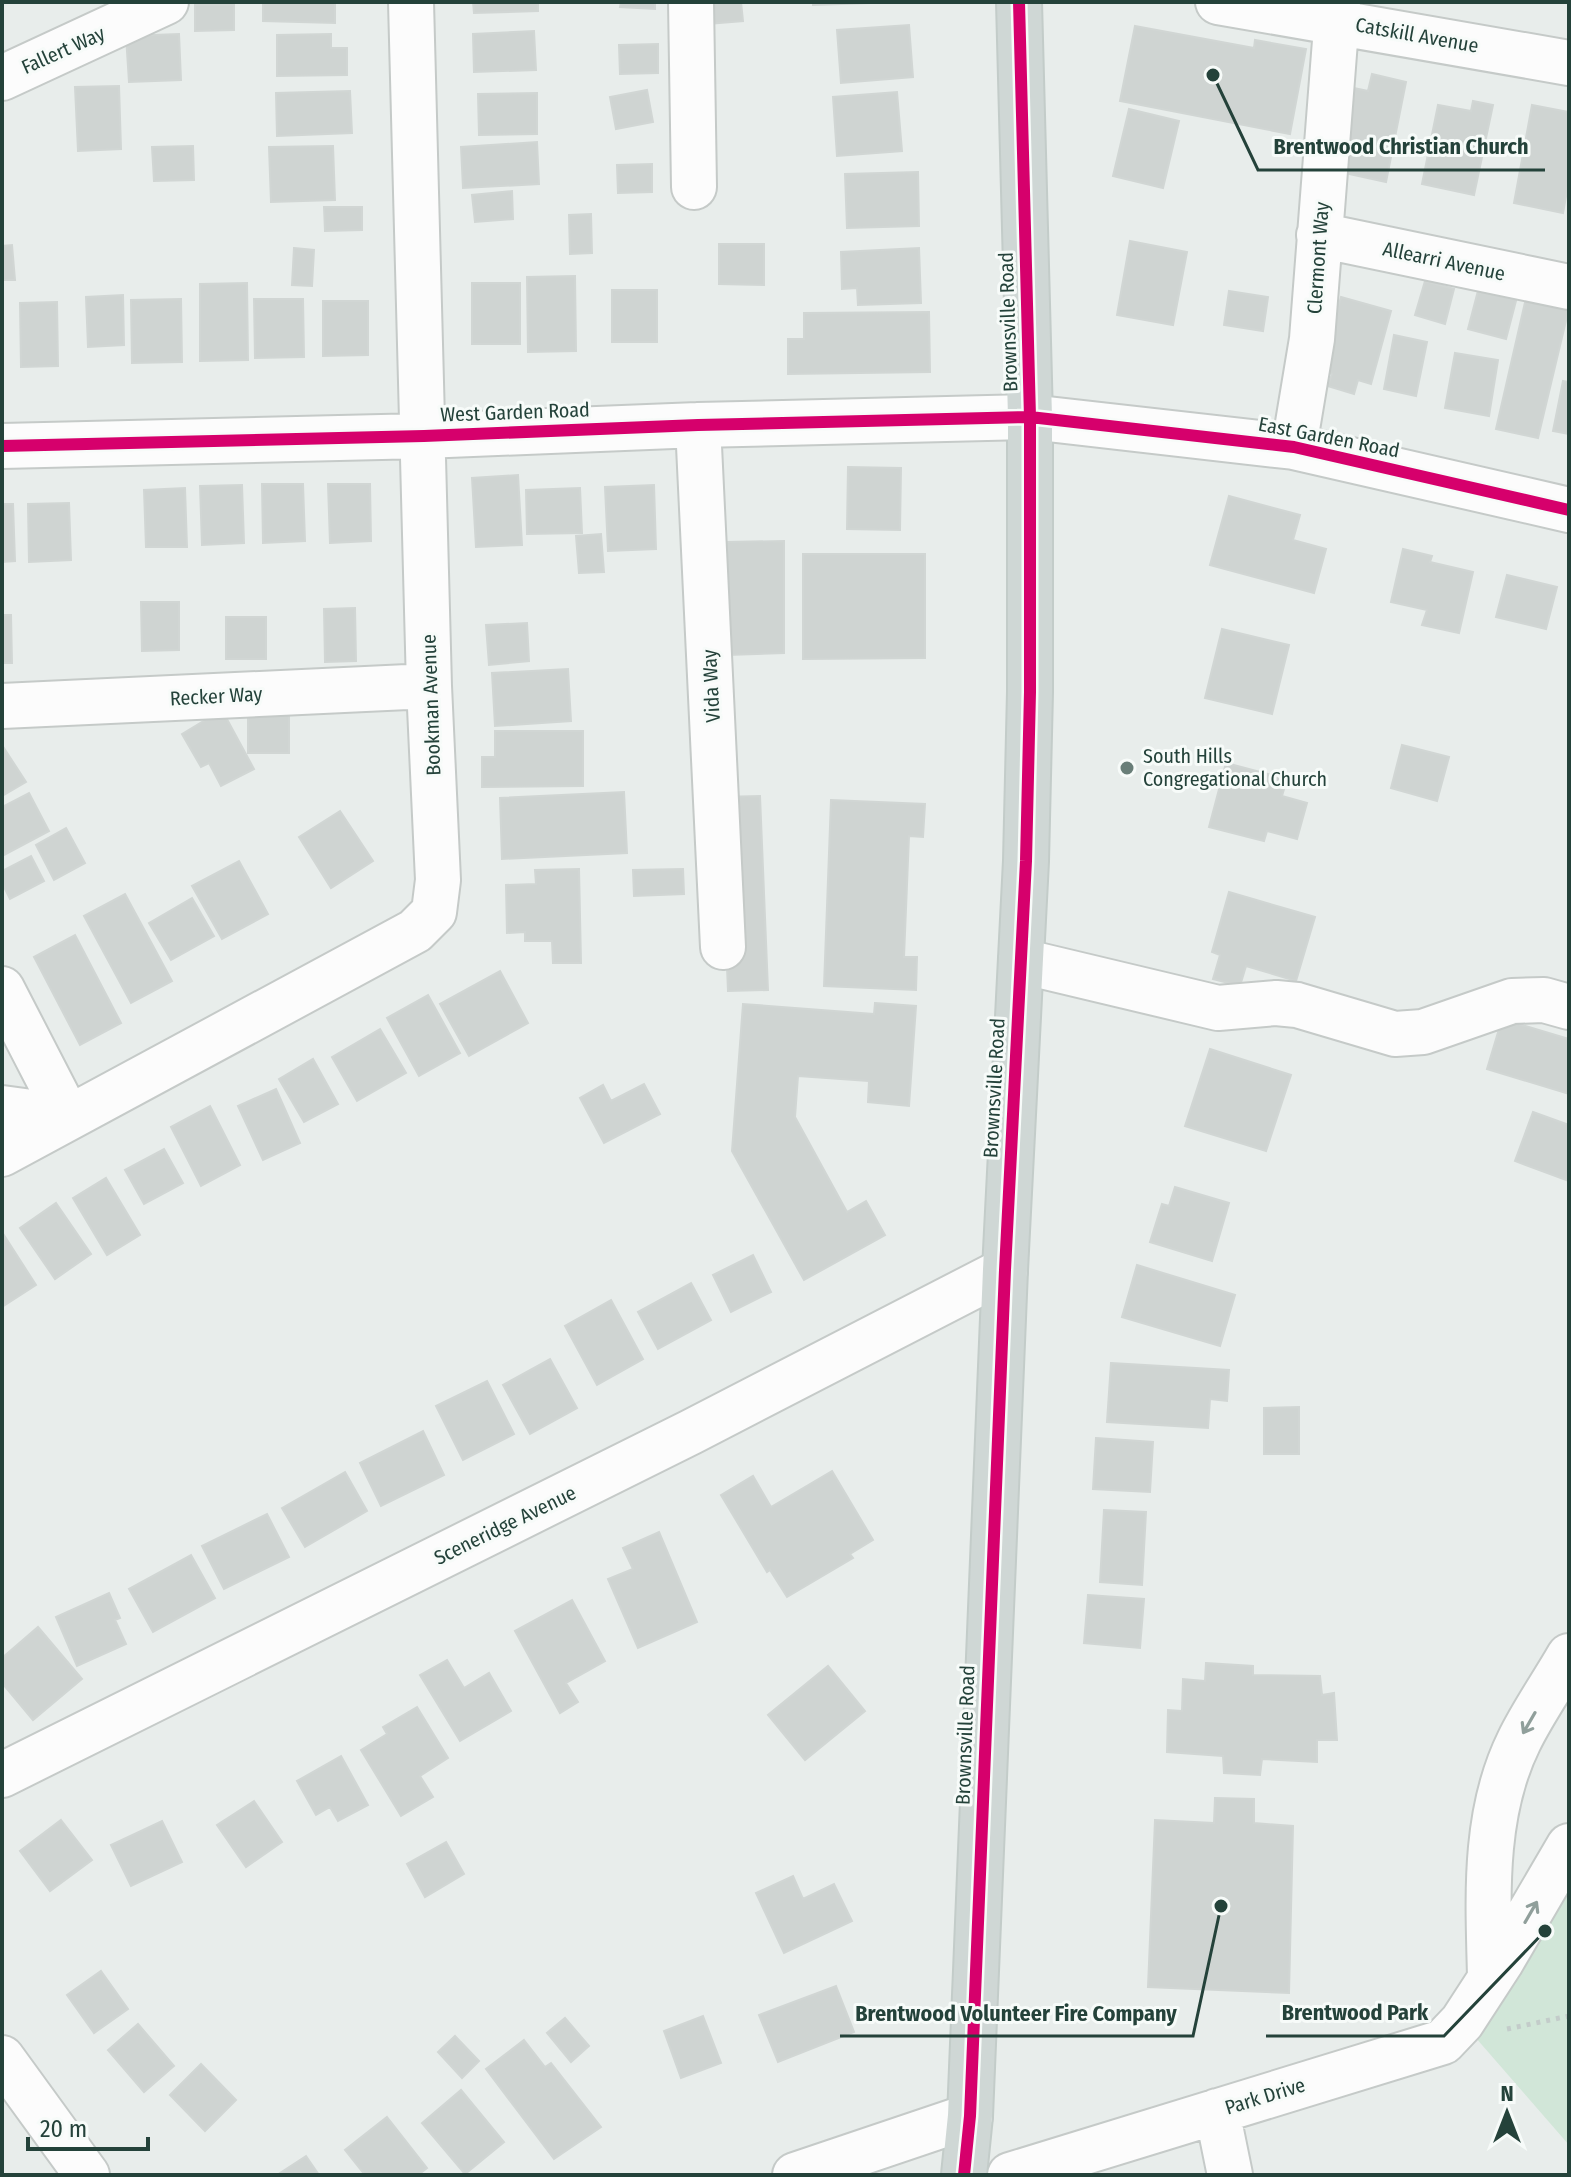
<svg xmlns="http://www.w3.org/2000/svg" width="1571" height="2177" font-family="'Fira Sans Condensed',sans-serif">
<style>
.green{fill:#d1e6d8}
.building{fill:#cfd4d2;stroke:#d1d6d4;stroke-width:2}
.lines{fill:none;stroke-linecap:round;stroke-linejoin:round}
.minor-casing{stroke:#c5cac8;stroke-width:48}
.major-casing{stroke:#c3ccc9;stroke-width:48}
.path{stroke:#c3ccca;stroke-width:5;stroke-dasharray:4 6;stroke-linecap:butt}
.minor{stroke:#fcfcfc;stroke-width:44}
.major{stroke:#cfd7d5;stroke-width:44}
.cycleway-casing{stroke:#f7fbf9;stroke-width:17}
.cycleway{stroke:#d6006c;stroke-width:12}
.oneway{stroke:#909f9b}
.poi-dot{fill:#697e78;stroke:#f7fbf9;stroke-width:3}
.labels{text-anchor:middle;stroke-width:6;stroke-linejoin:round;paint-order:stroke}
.street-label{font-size:20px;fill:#24423a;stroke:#f7fbf9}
.poi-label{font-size:20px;fill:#24423a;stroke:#f7fbf9;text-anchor:start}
.leader{fill:none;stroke:#24423a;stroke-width:3}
.callout-dot{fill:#24423a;stroke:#f7fbf9;stroke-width:3}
.callout-label{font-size:22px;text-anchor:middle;font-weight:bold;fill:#24423a;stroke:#f7fbf9;stroke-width:6;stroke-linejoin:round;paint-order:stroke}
</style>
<rect width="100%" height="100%" fill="#e8edeb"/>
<!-- green -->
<path class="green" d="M1569,1856V2145L1462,2022Z"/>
<!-- building -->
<path class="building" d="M263,2H335V23L263,21Z
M473,2H538V11L474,13Z
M621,2H655V9L620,7Z
M706,2H741L743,21L708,24Z
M813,2H900L813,5Z
M195,5H234V30L195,31Z
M909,25L913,77L841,83L837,30Z
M1135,26L1254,48L1255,40L1306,49L1290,134L1120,101Z
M534,31L536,70L474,72L473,34Z
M179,34L181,80L129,82L126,36Z
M331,34V48H347V75L277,76V35Z
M658,44V73L620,74L619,45Z
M1372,74L1406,82L1386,182L1331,170L1349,87L1368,91Z
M119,86L121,149L78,151L75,87Z
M647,90L653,122L616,129L610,97Z
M350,91L352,133L277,136L276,93Z
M897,92L902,151L837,156L833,97Z
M537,93V134L479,135L478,94Z
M1473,101L1493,105L1474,195L1422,184L1438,105L1471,111Z
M1532,105L1569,112V180L1563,213L1514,203Z
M1129,109L1179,121L1163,188L1113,176Z
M537,142L539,184L463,188L461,147Z
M193,146L194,180L154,181L152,147Z
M333,146L335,200L271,202L269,147Z
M652,164V192L618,193L617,165Z
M918,172L919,226L847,228L845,174Z
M512,191L513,219L475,222L472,195Z
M324,207H362V230L325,231Z
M591,214L592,253L570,254L569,215Z
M1130,241L1187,252L1173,325L1117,315Z
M719,244H764V285L719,284Z
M12,245L15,280H2V246Z
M294,248L314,250L312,286L292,285Z
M919,248L921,303L858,305L857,288L842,289L841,252Z
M575,276L576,351L528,352L527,277Z
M1425,281L1454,289L1445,324L1415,315Z
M247,283L248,360L200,361V284Z
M472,283H520V344H472Z
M1479,287L1517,297L1506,339L1468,329Z
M612,290H657V342H612Z
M1229,291L1268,297L1263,331L1224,325Z
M123,295L124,345L88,347L86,297Z
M1341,297L1391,311L1371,384L1358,380L1354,394L1328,386L1332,374L1321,371Z
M1526,298L1569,308L1538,438L1496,429Z
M181,299L182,362L132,363L131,300Z
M254,299H303L304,357L255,358Z
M323,301H368V355L323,356Z
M57,302L58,366L21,367L20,303Z
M929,312L930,372L788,374V339H804V313Z
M1394,335L1427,342L1416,396L1384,389Z
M1455,353L1498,360L1489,416L1445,408Z
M1563,381L1569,382V434L1553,431Z
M848,467L901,468L900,530L847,529Z
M518,475L522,545L476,547L472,478Z
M262,484H303L305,541L263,543Z
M328,484H370L371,541L330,543Z
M242,485L244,543L202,545L200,486Z
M654,485L656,549L608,551L605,487Z
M185,488L187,547H146L144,490Z
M580,488L582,533L527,534L526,490Z
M1229,496L1300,515L1293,540L1326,549L1314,593L1210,565Z
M69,503L71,560L29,562L28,504Z
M2,504H13L15,561L2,562Z
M601,534L604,572L579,573L576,536Z
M784,541V653L728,655L727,542Z
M1403,549L1432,556L1430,562L1473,572L1459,633L1422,625L1427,610L1391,602Z
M803,554H925V658L803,659Z
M1507,575L1557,587L1546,629L1496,617Z
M141,602H179V650L142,651Z
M355,608L356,661L325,662L324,609Z
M2,615H11L12,663H2Z
M226,617H266V659H226Z
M527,623L529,661L489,665L486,625Z
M1222,629L1289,645L1272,714L1205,698Z
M568,669L571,721L495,726L492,673Z
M222,710L254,769L221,786L209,763L201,767L182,734Z
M248,712H289V753H248Z
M495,731H583V786L482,787V757H495Z
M2,745L26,782L2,796Z
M1402,745L1449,757L1437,801L1391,788Z
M1226,763L1287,779L1282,796L1307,803L1297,839L1267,831L1264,841L1209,827Z
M624,792L627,853L502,859L500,798Z
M29,793L49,831L2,856V807Z
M760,796L768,990L728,991L720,797Z
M831,800L925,804L923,837L909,836L904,957H917L916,990L824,986Z
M340,811L373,861L331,888L299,837Z
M66,828L85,863L54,880L36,845Z
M31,856L44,881L10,899L2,883V871Z
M239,861L268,914L222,939L192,886Z
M579,869L581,963H553L552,941H525V932L507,933L506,885L536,884L535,870Z
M683,869L684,894L634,896L633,870Z
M1229,892L1315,917L1296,981L1246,966L1240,986L1213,979L1220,955L1212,952Z
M125,894L172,981L131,1003L84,916Z
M192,898L214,936L171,960L149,923Z
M75,935L121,1023L80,1045L34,957Z
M500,971L528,1023L469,1056L440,1004Z
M428,995L460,1053L419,1076L387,1018Z
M875,1003L916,1006L909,1106L868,1102L869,1081L798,1076L795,1117L847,1212L866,1201L885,1235L804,1280L732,1151L743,1004L874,1014Z
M1502,1019L1569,1039V1094L1487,1069Z
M380,1029L406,1073L357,1101L332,1057Z
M1210,1049L1291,1075L1266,1151L1185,1126Z
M313,1059L338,1104L304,1122L279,1079Z
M644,1084L660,1114L604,1143L580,1098L603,1085L611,1101Z
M276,1089L300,1143L263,1160L238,1106Z
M210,1106L240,1165L201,1186L171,1127Z
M1533,1112L1569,1125V1181L1515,1161Z
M164,1149L183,1183L144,1204L125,1170Z
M106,1178L140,1235L107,1255L73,1198Z
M1175,1187L1229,1203L1212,1261L1150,1242L1162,1204L1169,1206Z
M56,1203L91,1254L55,1279L20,1228Z
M2,1232L36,1285L2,1307Z
M753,1255L771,1292L731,1312L713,1275Z
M1137,1265L1235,1295L1220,1346L1122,1317Z
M691,1283L711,1320L658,1349L638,1312Z
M611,1300L643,1359L597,1385L565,1326Z
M550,1359L577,1408L530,1434L503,1385Z
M1111,1363L1229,1370L1227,1401L1210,1399L1208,1428L1107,1422Z
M487,1381L514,1434L463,1460L436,1406Z
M1299,1407V1454H1264V1408Z
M423,1431L444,1475L381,1506L360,1463Z
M1096,1438L1153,1442L1150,1492L1093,1489Z
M832,1471L873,1540L850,1554L853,1558L787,1597L770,1570L767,1572L721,1495L753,1476L771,1507Z
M345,1472L367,1511L305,1547L282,1508Z
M1104,1510L1146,1512L1142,1585L1100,1582Z
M267,1514L289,1557L224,1589L202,1546Z
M659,1532L697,1622L638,1648L608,1579L633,1569L623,1548Z
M191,1555L215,1598L153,1632L129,1589Z
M109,1593L120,1618L115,1620L126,1644L77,1666L56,1617Z
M1088,1595L1144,1599L1140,1648L1084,1643Z
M572,1600L605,1661L566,1683L578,1702L560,1713L515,1631Z
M38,1627L82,1679L33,1720L2,1683V1658Z
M447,1660L464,1688L489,1673L511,1711L460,1741L420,1675Z
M1206,1663L1253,1666V1675L1320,1676L1322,1695L1334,1693L1337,1740H1317V1762L1262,1759L1260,1775L1224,1773L1223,1756L1167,1752L1168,1710L1182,1711L1183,1679L1205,1681Z
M828,1666L865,1711L805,1760L768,1715Z
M417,1707L448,1758L420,1776L433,1797L401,1816L361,1750L387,1734L383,1727Z
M341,1756L368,1805L338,1821L330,1807L316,1815L297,1781Z
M1215,1798L1254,1799V1823L1293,1826L1289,1993L1148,1987L1155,1820L1214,1823Z
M254,1801L282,1842L246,1867L217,1825Z
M61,1820L92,1860L50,1891L20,1851Z
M162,1821L182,1862L131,1886L111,1845Z
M446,1842L464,1874L425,1897L407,1864Z
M793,1876L803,1899L834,1884L852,1921L784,1953L756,1893Z
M101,1971L128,2009L94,2033L67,1995Z
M836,1986L854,2032L778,2062L759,2015Z
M703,2016L721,2063L681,2078L664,2031Z
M565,2018L589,2046L571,2062L547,2033Z
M138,2024L174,2066L144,2092L108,2050Z
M455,2036L479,2061L462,2078L438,2052Z
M524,2040L545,2067L551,2063L601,2127L554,2159L486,2069Z
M201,2064L236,2100L205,2131L170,2095Z
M461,2090L504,2142L465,2174L422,2123Z
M387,2117L427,2168L418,2175H365L345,2150Z
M306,2156L319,2175H277Z"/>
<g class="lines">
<defs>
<path id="minor" d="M691,2L694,187
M1218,2L1569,63
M2,78L166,2
M1319,235L1569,287
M698,425L723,947
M2,446L424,436L698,425L1030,417L1294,447L1569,510
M1294,447L1312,339L1338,2
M2,706L429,686
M1021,961L1218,1008L1276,1003L1297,1005L1395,1034L1423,1032L1512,1001L1544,1000L1569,1007
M2,989L68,1117
M2,1108L68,1117
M2,1154L415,931L434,912L438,880L429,686L411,2
M2,1775L691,1432L1005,1270
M1490,1976C1488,1897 1483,1814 1519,1741C1533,1712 1553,1684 1569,1656
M2,2058L87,2175
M1217,2111L1230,2175
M795,2175L970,2116
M1010,2175L1443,2042L1462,2022L1501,1962L1569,1846"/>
<path id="major" d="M964,2175L970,2116L1005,1270L1026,861L1030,692V417L1019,2"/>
</defs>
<!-- minor casing -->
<use href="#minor" class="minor-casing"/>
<!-- major casing -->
<use href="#major" class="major-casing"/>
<!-- path -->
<path class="path" d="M1507,2029L1569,2016"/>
<!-- minor -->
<use href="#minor" class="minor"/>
<!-- major -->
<use href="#major" class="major"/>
<defs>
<path id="cycleway" d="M2,446L424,436L698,425L1030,417L1294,447L1569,510
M964,2175L970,2116L1005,1270L1026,861L1030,692V417L1019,2"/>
</defs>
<!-- cycleway casing -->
<use href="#cycleway" class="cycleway-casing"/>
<!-- cycleway -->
<use href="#cycleway" class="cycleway"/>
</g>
<!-- one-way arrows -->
<defs><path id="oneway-shaft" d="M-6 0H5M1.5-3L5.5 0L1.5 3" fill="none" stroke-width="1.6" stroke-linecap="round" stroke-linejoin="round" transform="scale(2)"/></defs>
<g class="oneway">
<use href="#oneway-shaft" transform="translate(1529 1723) rotate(120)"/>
<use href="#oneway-shaft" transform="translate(1531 1912) rotate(-60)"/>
</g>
<!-- markers -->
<circle class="poi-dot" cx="1127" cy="768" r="8"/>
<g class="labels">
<!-- street labels -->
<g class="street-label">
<text transform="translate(1417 35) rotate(10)" y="7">Catskill Avenue</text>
<text transform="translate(63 50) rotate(-24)" y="7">Fallert Way</text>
<text transform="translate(1318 258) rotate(-86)" y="7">Clermont Way</text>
<text transform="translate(1444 261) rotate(12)" y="7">Allearri Avenue</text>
<text transform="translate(1008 322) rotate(-92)" y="7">Brownsville Road</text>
<text transform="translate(515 412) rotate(-2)" y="7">West Garden Road</text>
<text transform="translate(1329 437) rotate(11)" y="7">East Garden Road</text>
<text transform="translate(711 686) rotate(-93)" y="7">Vida Way</text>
<text transform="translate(216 696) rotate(-3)" y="7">Recker Way</text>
<text transform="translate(431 705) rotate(-92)" y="7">Bookman Avenue</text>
<text transform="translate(994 1088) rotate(-87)" y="7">Brownsville Road</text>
<text transform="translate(505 1525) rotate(-26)" y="7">Sceneridge Avenue</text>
<text transform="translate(965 1735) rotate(-88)" y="7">Brownsville Road</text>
<text transform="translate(1265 2096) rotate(-17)" y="7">Park Drive</text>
</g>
<!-- poi labels -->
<g class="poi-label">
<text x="1143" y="763">South Hills<tspan x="1143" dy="23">Congregational Church</tspan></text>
</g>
</g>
<!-- callouts -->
<path class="leader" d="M1213 75L1258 170H1545M1545 1931L1444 2036H1266M1221 1906L1193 2036H840"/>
<g class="callout-dot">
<circle cx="1213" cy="75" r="8"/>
<circle cx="1545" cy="1931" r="8"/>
<circle cx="1221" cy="1906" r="8"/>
</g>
<g class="callout-label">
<text x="1401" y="154">Brentwood Christian Church</text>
<text x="1355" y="2020">Brentwood Park</text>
<text x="1016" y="2021">Brentwood Volunteer Fire Company</text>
</g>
<!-- border -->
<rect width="1571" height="2177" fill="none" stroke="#24423a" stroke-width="8"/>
<!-- north arrow -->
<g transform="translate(1507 2113)" stroke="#f7fbf9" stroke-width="6" paint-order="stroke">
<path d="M0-6L14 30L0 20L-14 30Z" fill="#24423a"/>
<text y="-12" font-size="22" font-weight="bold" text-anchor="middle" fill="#24423a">N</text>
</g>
<!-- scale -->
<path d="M28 2137v12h120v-12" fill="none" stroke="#24423a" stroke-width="4"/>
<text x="40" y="2137" font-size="24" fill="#24423a" stroke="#f7fbf9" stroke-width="6" paint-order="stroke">20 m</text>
</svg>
